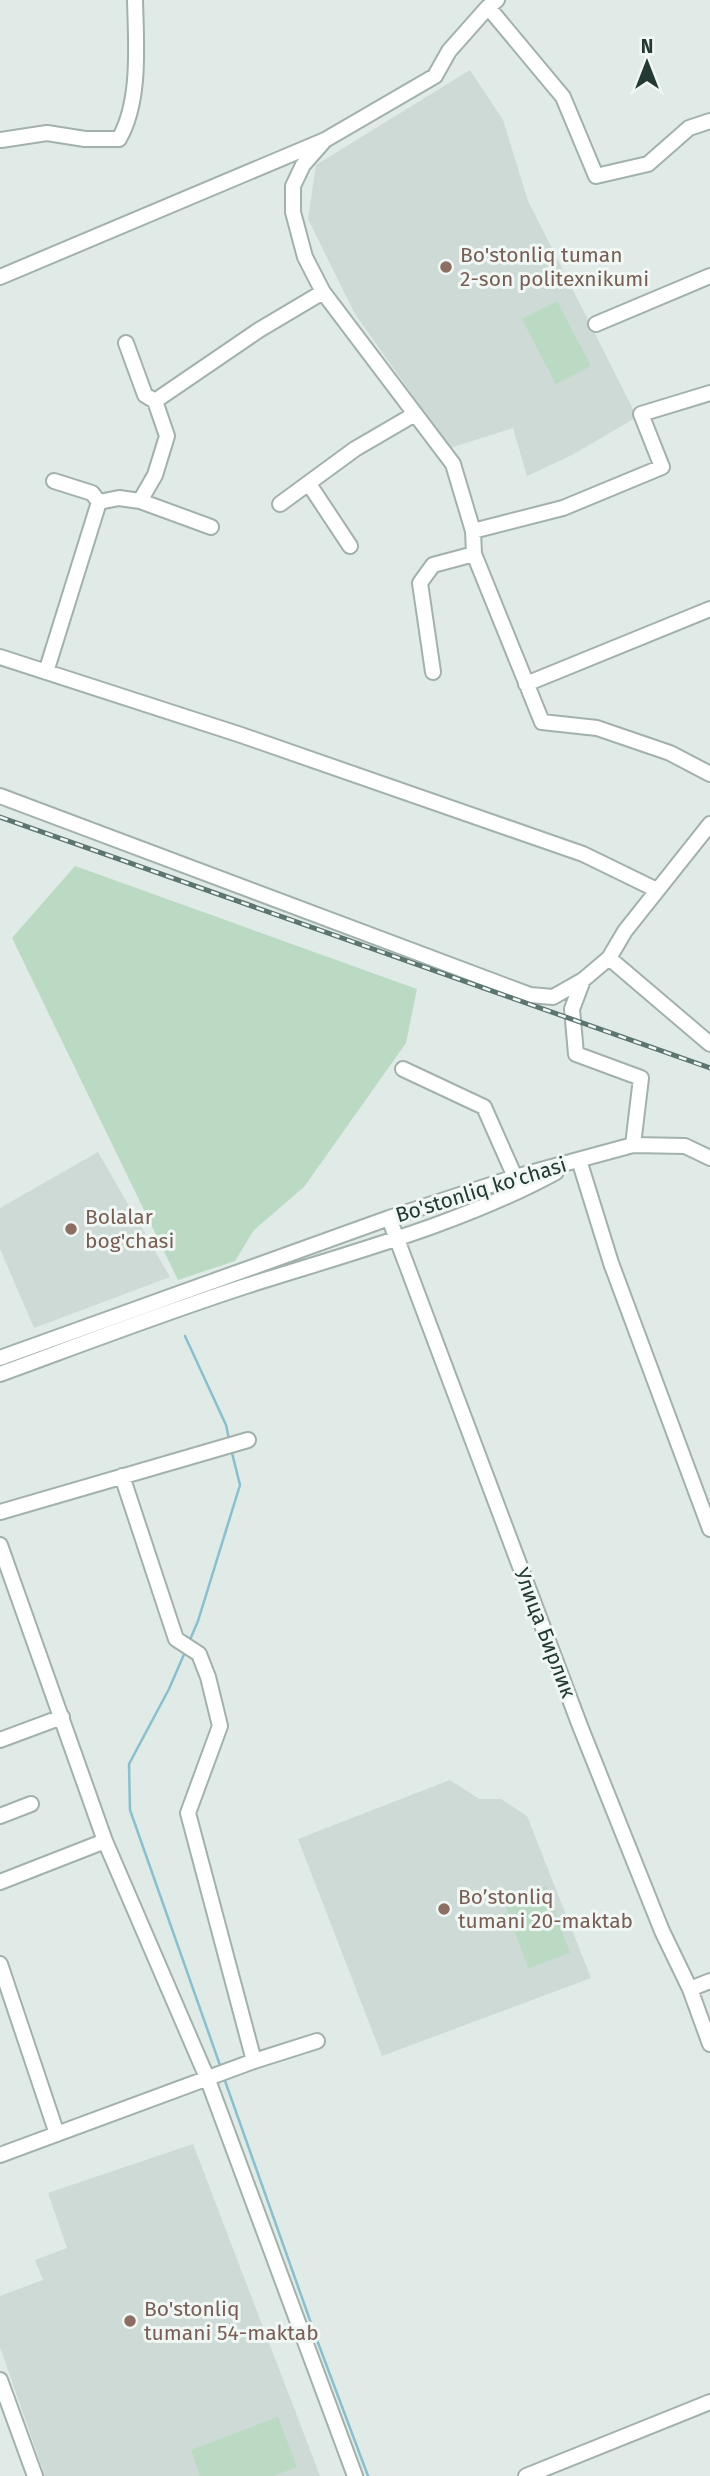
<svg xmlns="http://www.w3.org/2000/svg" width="710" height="2476" font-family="'Fira Sans',sans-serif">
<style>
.built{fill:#cedad5}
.green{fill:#badac4}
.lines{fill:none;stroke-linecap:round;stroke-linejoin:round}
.stream{stroke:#8abfcd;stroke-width:2.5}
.minor-casing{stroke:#a3b1ad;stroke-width:18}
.minor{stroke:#fff;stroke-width:14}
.rail-casing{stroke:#5c7570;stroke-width:5}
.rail{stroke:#f0f7f4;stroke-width:2.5;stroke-dasharray:8;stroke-linecap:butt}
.education-dot{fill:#8d6e63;stroke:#f0f7f4;stroke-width:2.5}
.labels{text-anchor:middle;stroke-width:6;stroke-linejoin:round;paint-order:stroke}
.education-label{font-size:21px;fill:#785e54;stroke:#f0f7f4;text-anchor:start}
.street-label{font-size:21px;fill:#223934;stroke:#f0f7f4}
</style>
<rect width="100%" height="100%" fill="#e0eae6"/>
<!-- built -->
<path class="built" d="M470,70L503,120L528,201L637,417L572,455L527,476L513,428L450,448L355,314L308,219L316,165Z
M98,1152L170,1277L34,1328L0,1249V1208Z
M450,1780L479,1799H501L527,1816L591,1978L382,2056L298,1839Z
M193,2144L320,2476H45L0,2347V2296L43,2280L35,2260L67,2248L48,2193Z"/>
<!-- green -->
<path class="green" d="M557,301L591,366L556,384L522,319Z
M75,866L417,989L406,1043L304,1187L254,1230L235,1261L178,1280L12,938Z
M546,1886L570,1953L528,1968L504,1901Z
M278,2417L297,2467L273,2476H200L191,2450Z"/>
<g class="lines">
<!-- stream -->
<path class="stream" d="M185,1336L226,1425L229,1439
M189,1642L198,1621L240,1485L231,1449
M185,1652L169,1689L129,1764L130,1810L221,2068
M224,2078L317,2340L368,2476"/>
<defs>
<path id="minor" d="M488,7L563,97L596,176L648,164L689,128L710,121
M1,140L47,133L85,139H119C141,101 136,43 135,0
M325,140L303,165L293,186V212L305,257L323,292L453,464L473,531L474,554L542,722L597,728L670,753L710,774
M0,277L325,140L435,76L449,51L488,7L497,0
M596,324L710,276
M126,343L145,395L155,401
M54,481L92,493L99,502L119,498L140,501
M309,484L350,546
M280,504L355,449L415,414
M211,527L140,501L155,475L167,436L155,401L259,330L323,292
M473,531L563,508L662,467L641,414L710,393
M0,657L241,735L583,854L657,890
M46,672L99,502
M433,672L420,583L433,565L474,554
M526,684L710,609
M0,796L530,995L553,997L583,980L609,958L625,931L710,824
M609,958L710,1044
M583,980L572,1009L576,1054L641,1078L633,1145
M403,1069L484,1107L515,1177
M579,1160L611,1263L710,1529
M389,1218L580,1726L662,1931L690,1989L710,2044
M0,1358L389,1218L515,1177L633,1145L685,1146L710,1158
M0,1374C82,1344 163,1313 246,1286C349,1253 461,1224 556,1172
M122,1476L176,1639L199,1654L208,1677L220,1726L188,1813L254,2061
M0,1512L248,1440
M0,1545L105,1841L208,2080L355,2476
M0,1740L62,1717
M0,1816L31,1804
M0,1882L105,1841
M0,1964L57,2134
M690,1989L710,1981
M0,2155L254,2061L317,2041
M0,2380L35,2476
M526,2476L710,2402"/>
</defs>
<!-- minor casing -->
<use href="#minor" class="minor-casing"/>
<!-- minor -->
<use href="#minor" class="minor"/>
<defs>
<path id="rail" d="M0,817L710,1068"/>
</defs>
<!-- rail casing -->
<use href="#rail" class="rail-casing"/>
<!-- rail -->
<use href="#rail" class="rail"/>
</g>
<!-- markers -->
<g class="education-dot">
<circle cx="446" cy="267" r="7"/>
<circle cx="71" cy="1229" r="7"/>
<circle cx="444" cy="1909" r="7"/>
<circle cx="130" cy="2321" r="7"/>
</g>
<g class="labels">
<!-- education labels -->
<g class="education-label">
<text x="460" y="262">Bo'stonliq tuman<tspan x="460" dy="24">2-son politexnikumi</tspan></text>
<text x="85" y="1224">Bolalar<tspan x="85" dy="24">bog'chasi</tspan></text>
<text x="458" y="1904">Bo’stonliq<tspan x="458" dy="24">tumani 20-maktab</tspan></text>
<text x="144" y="2316">Bo'stonliq<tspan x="144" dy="24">tumani 54-maktab</tspan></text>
</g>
<!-- street labels -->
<g class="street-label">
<text transform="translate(481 1190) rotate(-17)" y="7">Bo'stonliq ko'chasi</text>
<text transform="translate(545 1633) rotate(69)" y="7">Улица Бирлик</text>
</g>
</g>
<!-- north arrow -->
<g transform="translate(647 63)" stroke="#f0f7f4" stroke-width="5" paint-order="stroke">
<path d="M0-5L12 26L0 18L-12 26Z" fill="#223934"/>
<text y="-10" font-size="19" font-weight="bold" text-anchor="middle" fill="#223934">N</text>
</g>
</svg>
